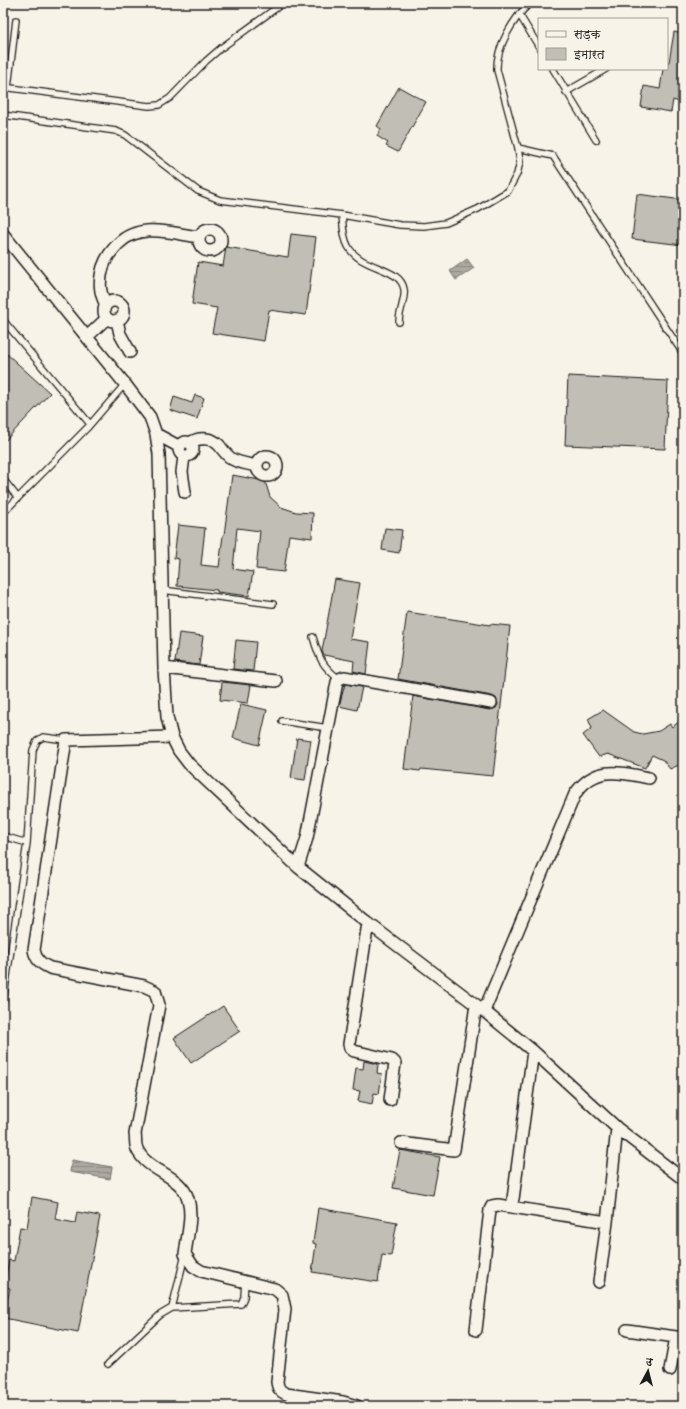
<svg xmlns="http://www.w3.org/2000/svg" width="686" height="1409" font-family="Dekko,'Playpen Sans Deva',sans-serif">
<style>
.water{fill:url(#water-rules);stroke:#72716c}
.building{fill:#c0beb5;stroke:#1c1c1c}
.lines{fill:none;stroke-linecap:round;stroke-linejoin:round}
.lane-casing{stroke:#1c1c1c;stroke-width:8}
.street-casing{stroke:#1c1c1c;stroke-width:14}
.lane{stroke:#f7f3e8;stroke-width:5.5}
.street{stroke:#f7f3e8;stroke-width:11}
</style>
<defs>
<pattern id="water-rules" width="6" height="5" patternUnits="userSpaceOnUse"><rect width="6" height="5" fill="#aca9a2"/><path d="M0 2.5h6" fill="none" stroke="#8b8983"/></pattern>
</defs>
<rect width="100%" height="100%" fill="#f7f3e8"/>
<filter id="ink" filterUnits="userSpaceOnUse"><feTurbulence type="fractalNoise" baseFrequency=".025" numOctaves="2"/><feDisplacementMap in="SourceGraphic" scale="8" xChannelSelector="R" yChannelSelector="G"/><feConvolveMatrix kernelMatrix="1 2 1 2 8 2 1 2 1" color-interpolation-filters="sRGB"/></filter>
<g filter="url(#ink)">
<!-- water -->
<path class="water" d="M467,259L474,268L456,280L450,271Z
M72,1160L112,1167L110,1179L70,1172Z"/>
<!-- building -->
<path class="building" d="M674,32L683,34V96L680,95L679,102L673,100L671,112L641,107L644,86L660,89L663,69H667V62H669Z
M399,87L426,102L398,152L386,146L388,143L377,136L381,129L377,126Z
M637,194L683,200V245L632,239Z
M291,234L316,237L306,315L269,310L264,341L212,333L217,308L192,304L198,262L223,266L226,247L288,257Z
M7,354L50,393L3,443V359Z
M568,376L668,381L665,449L565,445Z
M195,395L204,398L197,419L170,410L174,397L192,403Z
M232,475L265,481L270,497L281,507L296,512L313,513L312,538L289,535L284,572L256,569L260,531L237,528L233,569L253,572L249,596L217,592V590L177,586L179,559L174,558L178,525L205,528L201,565L219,567L223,535H224Z
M385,528L402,530L399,553L382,550Z
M335,579L360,583L350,639L370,642L366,674L353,671L354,661L324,655L322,651Z
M407,612L490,625V624L510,626L493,776L421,769L420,771L404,769L413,696L490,710L496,708L498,704L496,698L492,696L398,679Z
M179,633L203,636L199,665L175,662Z
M236,640L256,642L253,671L233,669Z
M222,682L251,685L248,703L220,700Z
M345,684L362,687L357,710L339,706Z
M241,704L267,710L259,745L233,738Z
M603,710L634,732L643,734L659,731L670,724L672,727L683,719V755L681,757V764L670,769L663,760L652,755L645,768L608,754L599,757L583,735L592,728L588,719Z
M297,738L311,740L305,780L291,778Z
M223,1006L240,1031L191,1063L174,1038Z
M364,1061L378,1064L377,1073L382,1074L379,1094L374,1093L372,1104L358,1101L360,1091L353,1090L356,1068L363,1069Z
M400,1150L440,1157L433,1195L393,1188Z
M32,1197L58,1202L55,1219L75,1223L77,1212L100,1216L78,1333L4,1318L10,1288L4,1287L9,1260L14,1261L20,1227L27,1228Z
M318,1208L397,1222L391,1256L382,1255L378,1282L312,1272L316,1244L313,1243Z"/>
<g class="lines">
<defs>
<path id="lane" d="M519,14L539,47
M553,69L596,140
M3,87L149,106L159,105L170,98L206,61L221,48L279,6
M8,88L16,20
M566,92L606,69
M3,115L116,131L125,135L198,191L220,200L342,215L400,225L424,226L446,223L478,209L508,191L517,174L520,162L518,148L497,70C496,47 513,19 530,3
M518,148L553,156L682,352L683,355
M342,215C343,225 343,237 348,246C360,270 400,266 404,289C406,298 399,311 399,322
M3,320L90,424
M3,479L18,498
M3,513L88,427L125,384
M162,590L273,604
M313,637C319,658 322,666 339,679
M282,721L328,728
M3,836L27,843
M3,1003L27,843L33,750L37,741L43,737L66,740
M172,1308L185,1255
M108,1364L160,1315L172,1308L241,1304L244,1297L245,1281"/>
<path id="street" d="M199 240a11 11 0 1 1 22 0a11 11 0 1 1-22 0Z
M3,234L125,384L150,417L156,434L159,454L164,668L167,717L172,737L179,751L189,764L298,867L368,923L484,1011L533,1051L617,1128L683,1179
M104 311a10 10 0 1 1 20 0a10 10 0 1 1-20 0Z
M106,305C99,292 99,281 103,267C106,258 111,251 118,244C140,222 171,233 199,237
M117,320L120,334L130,352
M87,337L107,318
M156,434L180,447
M179 449a7 7 0 1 1 14 0a7 7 0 1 1-14 0Z
M190,443C198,437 211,437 219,445C223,450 226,455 232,459C239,463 248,464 257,466
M257 466a10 10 0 1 1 20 0a10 10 0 1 1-20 0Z
M184,456L182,472L185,492
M164,668L276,681
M172,737L66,740L34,950C36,960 41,964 50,968L144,986L155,991L159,1005L135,1134C136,1138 135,1145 137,1149C147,1172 181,1174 188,1199C193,1216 187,1237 185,1254L193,1266L201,1271L267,1287L275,1289L282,1295L285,1309L277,1382C278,1389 280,1391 286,1394L343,1402L357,1406
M298,867L307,838L337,682L339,679L344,677L491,703
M368,923L349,1044L350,1048L354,1051L392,1060L395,1063L390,1100
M484,1011L575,794C595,765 619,772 649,778
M401,1143L454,1150L476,1005
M513,1199L533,1051
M599,1282L607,1222L617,1128
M476,1330L490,1210L492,1206L498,1205L607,1222
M627,1330L683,1338
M670,1370L676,1337"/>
</defs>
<!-- lane casing -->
<use href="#lane" class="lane-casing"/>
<!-- street casing -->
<use href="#street" class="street-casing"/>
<!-- lane -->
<use href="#lane" class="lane"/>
<!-- street -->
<use href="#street" class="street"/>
</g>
</g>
<!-- margin -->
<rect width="686" height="1409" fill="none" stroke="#f7f3e8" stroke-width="16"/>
<rect x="8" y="8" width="670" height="1393" fill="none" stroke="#1c1c1c" stroke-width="1.5" filter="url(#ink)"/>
<!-- legend -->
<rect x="538" y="18" width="130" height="52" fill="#f7f3e8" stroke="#9f9d96"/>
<rect x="546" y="31" width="20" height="6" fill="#f7f3e8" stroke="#9f9d96"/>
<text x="574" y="38" font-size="12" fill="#1c1c1c">सड़क</text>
<rect x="546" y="48" width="20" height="12" fill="#c0beb5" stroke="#9f9d96"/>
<text x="574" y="58" font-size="12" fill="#1c1c1c">इमारत</text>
<!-- north arrow -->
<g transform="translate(648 1371) rotate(7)" stroke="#f7f3e8" stroke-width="3" paint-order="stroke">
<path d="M0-3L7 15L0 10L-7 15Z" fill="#1c1c1c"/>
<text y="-6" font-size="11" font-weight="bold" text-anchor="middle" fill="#1c1c1c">उ</text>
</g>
</svg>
